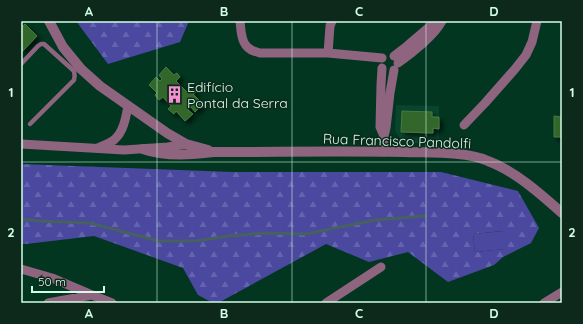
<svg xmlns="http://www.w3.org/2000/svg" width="583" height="324" font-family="Quicksand,sans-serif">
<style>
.built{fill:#09442e}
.green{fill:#4b48a0}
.forest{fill:url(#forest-firs);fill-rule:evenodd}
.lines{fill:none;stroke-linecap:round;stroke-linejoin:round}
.stream{stroke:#46615f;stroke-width:3}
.building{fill:#32662a;stroke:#477b3f;filter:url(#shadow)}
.service{stroke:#8f647f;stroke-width:4.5}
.minor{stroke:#8f647f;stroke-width:9}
.tertiary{stroke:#8f647f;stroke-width:10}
.grid{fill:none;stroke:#d3fde6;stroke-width:1;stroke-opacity:0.55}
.labels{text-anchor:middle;stroke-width:3;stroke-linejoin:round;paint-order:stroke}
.poi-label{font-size:14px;fill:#d3fde6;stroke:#0c291c;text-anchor:start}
.street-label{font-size:14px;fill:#d3fde6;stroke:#0c291c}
.neatline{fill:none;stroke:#d3fde6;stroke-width:1.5}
.grid-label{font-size:13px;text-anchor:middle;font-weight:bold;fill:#d3fde6}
</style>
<defs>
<pattern id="forest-firs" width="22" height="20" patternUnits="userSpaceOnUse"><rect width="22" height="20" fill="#4b48a0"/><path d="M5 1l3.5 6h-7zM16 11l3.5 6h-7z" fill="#6463ad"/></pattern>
<filter id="shadow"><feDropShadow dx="3.5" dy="3.5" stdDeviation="2" flood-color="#0009"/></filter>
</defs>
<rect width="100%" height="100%" fill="#023621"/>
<!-- built -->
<path class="built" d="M396,105L439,106V144L406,143L400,138L395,131Z"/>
<!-- green -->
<path class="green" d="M504,231L506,249L475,252L473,234Z"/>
<!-- forest -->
<path class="forest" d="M76,21H189L180,42L108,64Z
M21,164L232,172H441L518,191L539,228L531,243L503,257L494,265L448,282L408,252L369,262L326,244L218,303H213L198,295L183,268L94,236L26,244H21ZM503,231L505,249L475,252L473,234Z"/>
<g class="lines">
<!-- stream -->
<path class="stream" d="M21,219L39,221L90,223L158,241H196L229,236L265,233L306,234L375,220L426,216"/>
</g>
<!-- building -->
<path class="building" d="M25,24L37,36L21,53V28Z
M166,67L174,75L177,73L180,77L176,81L187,92L191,88L196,92L193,94L203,104L195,112L191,107L188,110L193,114L185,121L176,111L174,114L168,109L171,106L163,97L159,100L155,95L157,93L149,85L156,77L160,81L162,79L159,75Z
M402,111L432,112V117H439V129L433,128V133L401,132Z
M554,116L562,117V137H554Z"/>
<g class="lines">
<!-- service -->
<path class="service" d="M21,64L38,46L41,44H44L74,71C75,75 75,77 74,80L30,124"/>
<!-- minor -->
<path class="minor" d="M240,21C241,30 241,44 250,49C252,51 257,52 260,53H328L382,58
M328,53L330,26L332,21
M394,56L407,46L434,23L437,21
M398,63C411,54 435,35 442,21
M382,68L381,85L380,127L384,136
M464,125L485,103L515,69L526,55L532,42L537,21
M21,144L124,150L168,147L186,144
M98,148C104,145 111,143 115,139C124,131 126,116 128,106
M384,152V136L386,128L390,93L394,70
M21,269L52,278L92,295L112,303
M48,303L92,295
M326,303L381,267
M544,303L562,292"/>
<!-- tertiary -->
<path class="tertiary" d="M49,21L63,47L81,69L100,86L167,133L186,144L208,150
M143,149C165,157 191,155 213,152C277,152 341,151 404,152C430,153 465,151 488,161C515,171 541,194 562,213"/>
</g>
<!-- grid -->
<path class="grid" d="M157,21V303M292,21V303M426,21V303M21,162H562"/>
<!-- icons -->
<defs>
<symbol id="building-bare" viewBox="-9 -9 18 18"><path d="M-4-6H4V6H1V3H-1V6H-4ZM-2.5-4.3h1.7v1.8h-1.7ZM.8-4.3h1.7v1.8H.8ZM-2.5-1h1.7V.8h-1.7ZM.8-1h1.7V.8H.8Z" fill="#f591d3" stroke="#0c291c" stroke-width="2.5" paint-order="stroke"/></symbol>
</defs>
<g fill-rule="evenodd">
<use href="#building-bare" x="162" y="82" width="25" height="25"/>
</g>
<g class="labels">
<!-- poi labels -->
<g class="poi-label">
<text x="187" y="92">Edifício<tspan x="187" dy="16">Pontal da Serra</tspan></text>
</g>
<!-- street labels -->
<g class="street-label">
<text transform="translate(397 141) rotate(2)" y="5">Rua Francisco Pandolfi</text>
</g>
</g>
<!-- border -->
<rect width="583" height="324" fill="none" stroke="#0c291c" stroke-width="44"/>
<!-- scale -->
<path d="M32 286v6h72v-6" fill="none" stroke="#d3fde6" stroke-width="2"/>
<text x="38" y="286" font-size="12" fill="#d3fde6" stroke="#0c291c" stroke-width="3" paint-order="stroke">50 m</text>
<rect x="22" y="22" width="539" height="280" class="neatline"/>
<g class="grid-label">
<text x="89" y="16">A</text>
<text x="224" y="16">B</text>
<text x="359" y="16">C</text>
<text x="494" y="16">D</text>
<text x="11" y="97">1</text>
<text x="572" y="97">1</text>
<text x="11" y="237">2</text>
<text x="572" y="237">2</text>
<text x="89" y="318">A</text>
<text x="224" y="318">B</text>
<text x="359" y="318">C</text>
<text x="494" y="318">D</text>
</g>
</svg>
